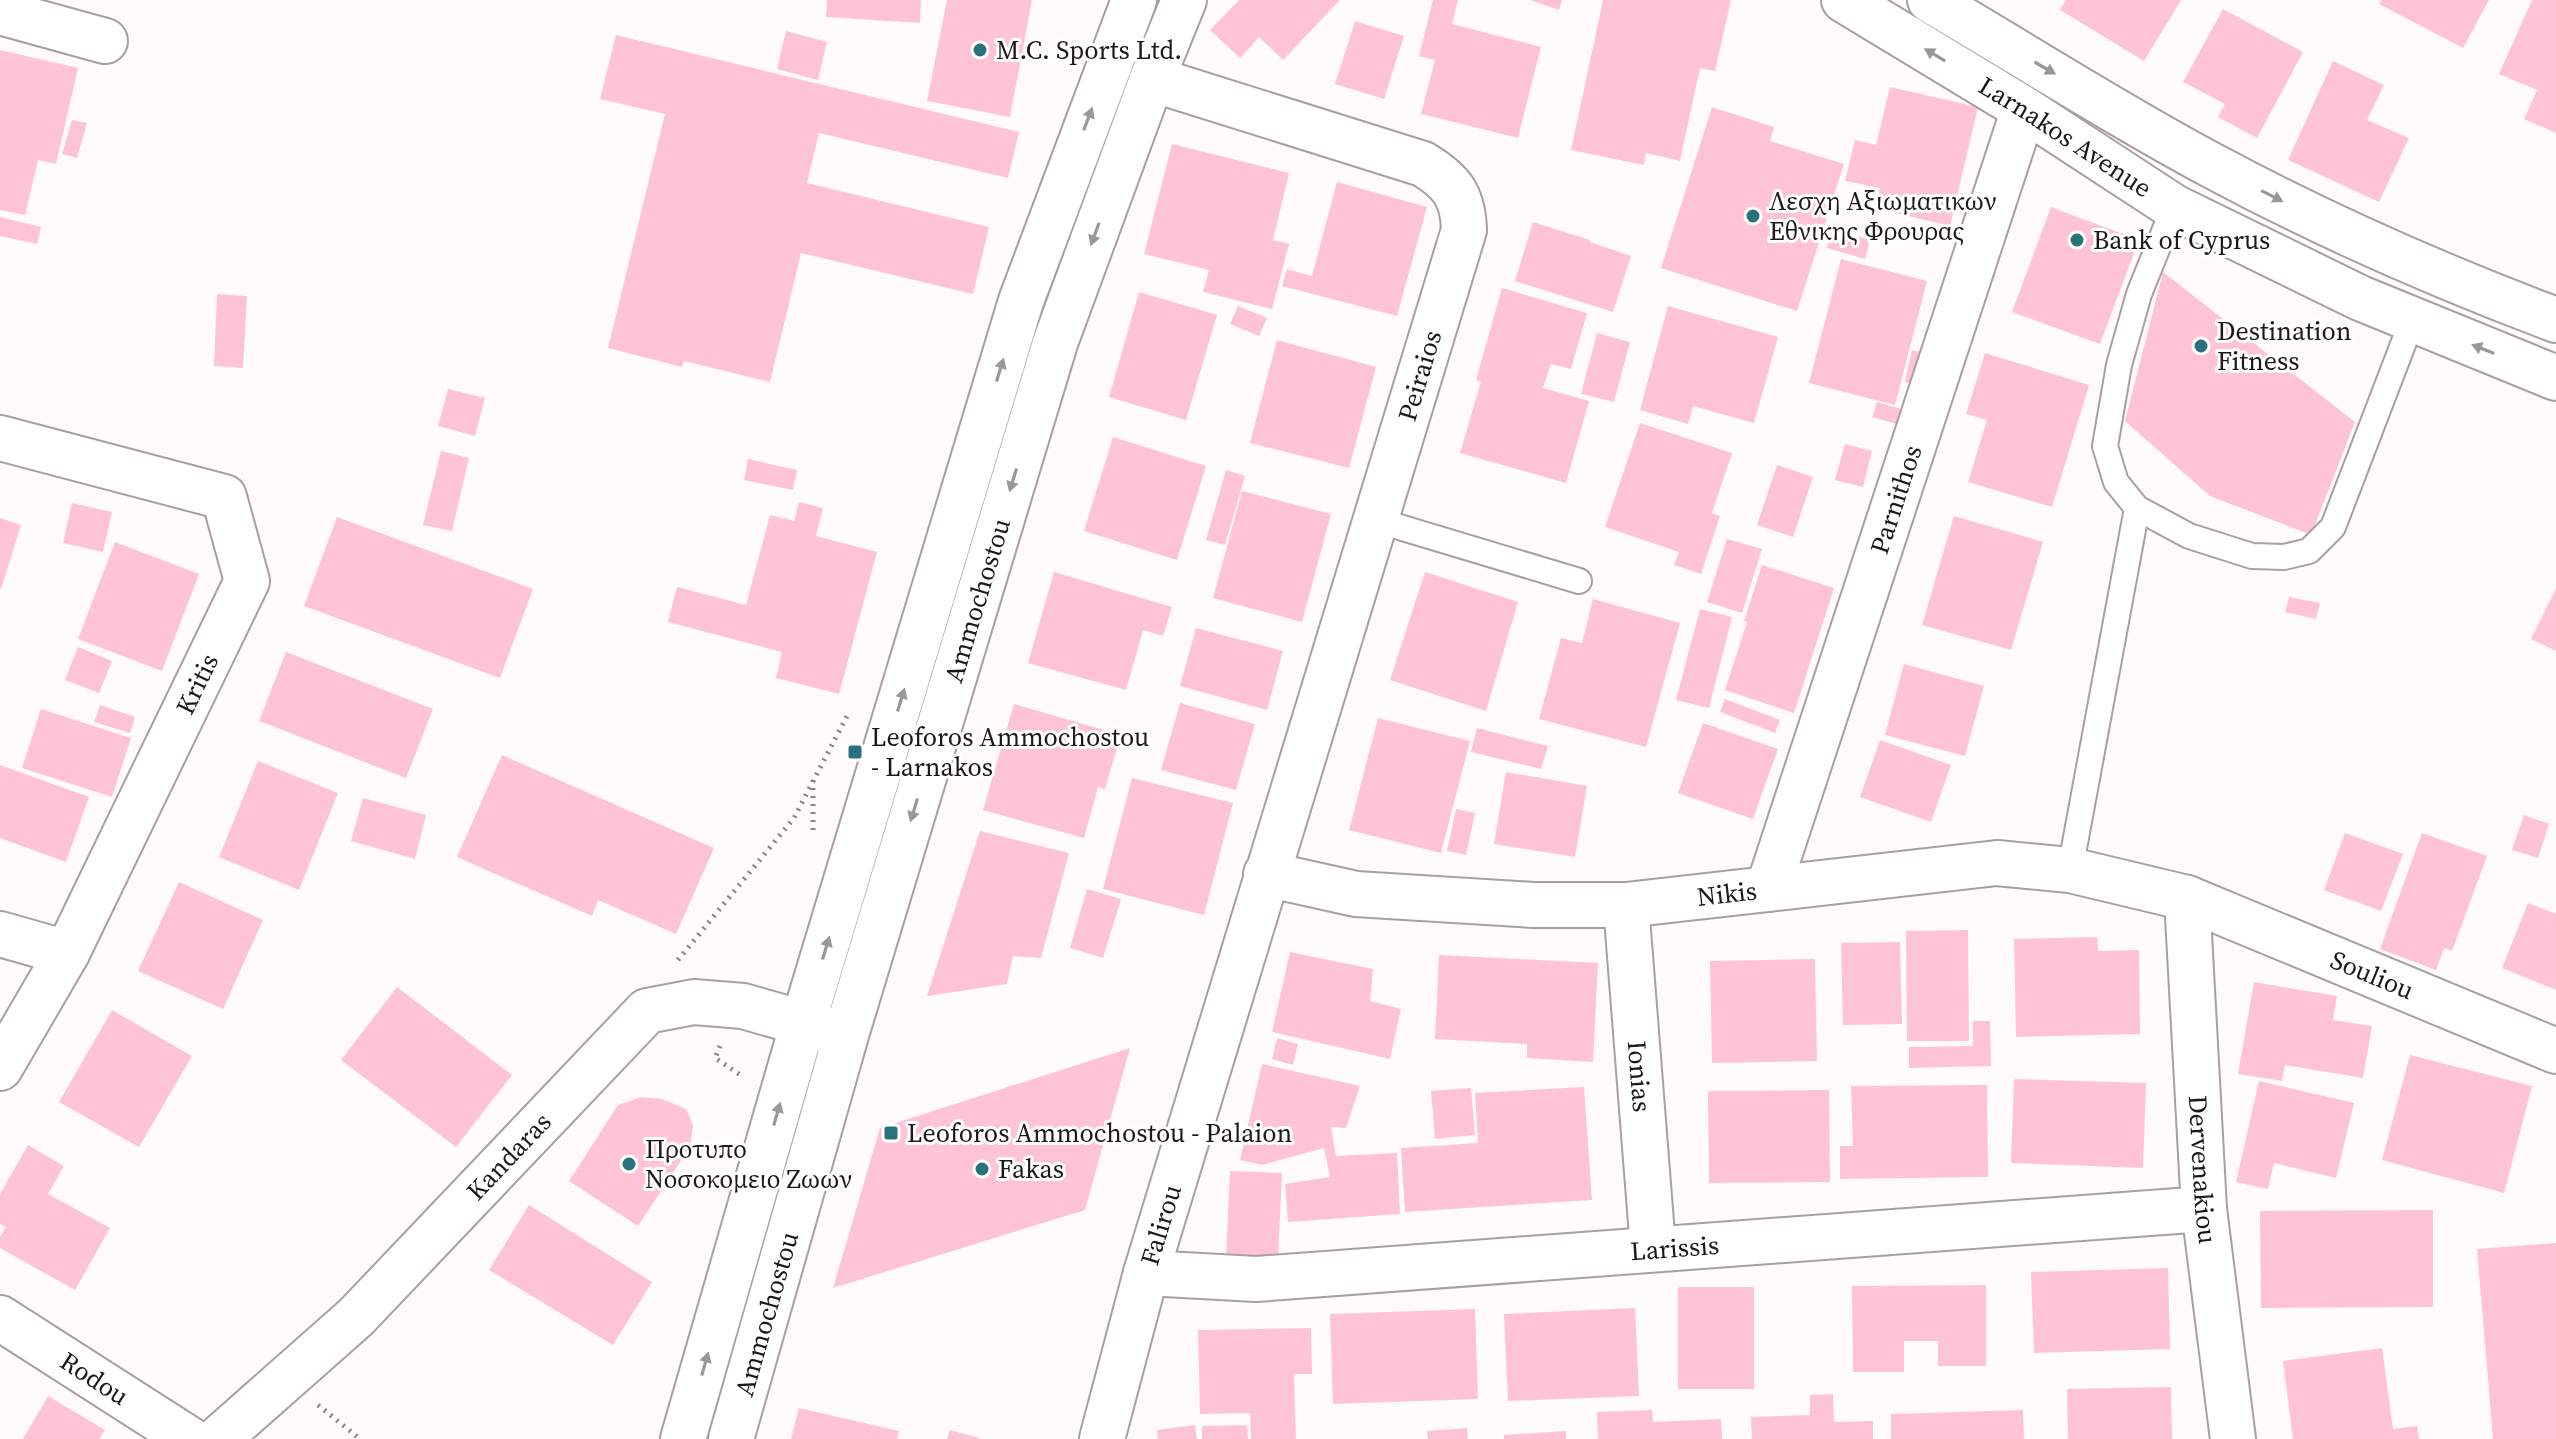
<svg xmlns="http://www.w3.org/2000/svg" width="2556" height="1439" font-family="'Source Serif 4',serif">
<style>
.building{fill:#fec3d7}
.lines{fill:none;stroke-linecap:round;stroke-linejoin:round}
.lane-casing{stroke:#a99ea2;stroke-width:28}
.street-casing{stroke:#a99ea2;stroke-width:48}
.secondary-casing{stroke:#a99ea2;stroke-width:48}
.path{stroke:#888385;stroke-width:5;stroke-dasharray:2 6;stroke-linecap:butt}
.lane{stroke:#fff;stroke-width:24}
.street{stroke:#fff;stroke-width:44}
.secondary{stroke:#fff;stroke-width:44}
.oneway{fill:#999798}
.poi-dot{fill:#29727b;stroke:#fff;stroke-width:3}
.labels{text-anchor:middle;stroke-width:6;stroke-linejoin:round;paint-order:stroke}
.poi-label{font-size:26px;fill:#1d181a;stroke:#fff;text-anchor:start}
.street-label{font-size:26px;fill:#1d181a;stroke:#fff}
</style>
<rect width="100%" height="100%" fill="#fffafc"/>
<!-- building -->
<path class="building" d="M827,0H921L920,23L826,17Z
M947,0H1032L1010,117L927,101Z
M1239,0H1340L1283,60L1259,37L1240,58L1210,30Z
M1433,0H1458L1452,24L1541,47L1518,138L1421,114L1435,60L1419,56Z
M1530,0H1562L1559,10Z
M1603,0H1731L1715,71L1700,68L1680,161L1646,153L1644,165L1571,150Z
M2066,0H2181L2144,61L2060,10Z
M2382,0H2489L2463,48L2379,4Z
M2532,0H2556V133L2524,119L2537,90L2499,74Z
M2223,9L2303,52L2257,138L2218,117L2225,104L2183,82Z
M1355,21L1404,36L1384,99L1335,84Z
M786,31L827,42L818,80L777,69Z
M616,35L1019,132L1008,178L819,133L807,183L989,227L973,294L801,253L770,382L684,361L682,367L608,348L665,114L600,99Z
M0,50L78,68L56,164L38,160L25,215L0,210Z
M2333,61L2384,85L2367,120L2409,138L2379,202L2288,160Z
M1890,87L1978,107L1950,226L1875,208L1880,188L1845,181L1855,140L1876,145Z
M1712,107L1774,127L1770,141L1844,164L1797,311L1661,268Z
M72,120L87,123L77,158L62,154Z
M1172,144L1289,173L1273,240L1289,244L1272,309L1203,292L1209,270L1144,254Z
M1337,182L1427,207L1397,316L1282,286L1287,269L1312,276Z
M2051,207L2139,240L2100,344L2012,312Z
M0,217L41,227L37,244L0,236Z
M1533,222L1590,240V242L1631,256L1613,312L1515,281Z
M1832,229L1870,240L1865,259L1827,248Z
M1841,259L1927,281L1895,405L1809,383Z
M2163,272L2355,422L2311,535L2210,496L2125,421Z
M1502,288L1587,313L1571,369L1551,364L1543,388L1589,401L1566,483L1460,453L1481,382L1476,380Z
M1139,292L1217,315L1186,420L1109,397Z
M217,294L247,296L243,368L214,366Z
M1238,306L1267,318L1259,336L1230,324Z
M1668,306L1778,337L1754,423L1693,406L1688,424L1640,410Z
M1597,333L1630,342L1614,402L1581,394Z
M1277,340L1376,367L1349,468L1250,443Z
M1912,350L1925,353L1918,385L1905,382Z
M1985,353L2089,385L2052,507L1968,482L1987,420L1966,414Z
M448,389L485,398L475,436L438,426Z
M1877,402L1901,409L1897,424L1872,417Z
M1640,423L1732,453L1712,513L1720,516L1701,574L1674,565L1679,552L1605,527Z
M1113,437L1206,466L1177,560L1084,531Z
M1845,444L1872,451L1863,487L1835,480Z
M441,451L469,458L452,531L423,525Z
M748,459L797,470L793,490L744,480Z
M1777,465L1813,477L1793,537L1757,525Z
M1226,470L1245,476L1225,545L1206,540Z
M1242,491L1331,514L1302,622L1213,598Z
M799,502L823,508L816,536L877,552L839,694L776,678L782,652L668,622L677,587L746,605L770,515L794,521Z
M72,503L112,512L103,552L63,543Z
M1954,516L2043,542L2011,650L1922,625Z
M337,517L533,589L500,678L304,606Z
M0,518L21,525L1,589H0Z
M1727,539L1762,549L1742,613L1707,602Z
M115,542L199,574L162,671L78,639Z
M1762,565L1834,588L1794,713L1725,690L1747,622L1744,621Z
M1054,572L1172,607L1163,636L1143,630L1126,690L1028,663Z
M1425,572L1518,602L1486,711L1390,680Z
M2556,588V651L2531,639Z
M2289,597L2320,603L2316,619L2285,612Z
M1593,599L1680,623L1646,747L1539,719L1561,638L1582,643Z
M1700,609L1732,617L1709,708L1676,700Z
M1196,628L1283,651L1267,710L1180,686Z
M78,647L112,661L99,693L65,680Z
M286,652L433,709L406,778L259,721Z
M1904,664L1984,686L1965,756L1885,735Z
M1725,699L1780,720L1775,733L1720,712Z
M1180,703L1255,724L1236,790L1161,770Z
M1014,704L1121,735L1105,789L1098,787L1084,838L983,810Z
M100,705L135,717L130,733L94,722Z
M41,709L131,738L112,797L22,768Z
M1378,718L1470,741L1441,853L1349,830Z
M1703,723L1778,749L1753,819L1678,793Z
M1477,728L1548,746L1541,769L1471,752Z
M1880,740L1951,765L1931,822L1860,797Z
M502,755L714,848L676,934L598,900L592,916L457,857Z
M258,761L338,793L299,890L219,857Z
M0,765L89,797L66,862L0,838Z
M1506,772L1587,786L1575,857L1494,844Z
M1132,778L1233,803L1204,915L1103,889Z
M363,798L426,815L415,859L351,841Z
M1456,809L1475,813L1466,855L1447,851Z
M2524,815L2549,824L2538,858L2512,850Z
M980,831L1069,853L1041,958L1013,956L1007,984L927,996Z
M2345,833L2403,854L2381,911L2324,890Z
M2422,833L2487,856L2452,951L2444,948L2436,970L2380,949Z
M179,882L263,920L223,1009L138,971Z
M1087,889L1121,899L1103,958L1070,948Z
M2528,903L2556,914V990L2502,968Z
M1968,930L1969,1041H1907L1906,931Z
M2097,937L2098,951L2139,950L2140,1034L2016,1037L2014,939Z
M1900,942L1902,1024L1843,1025L1841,943Z
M1290,952L1373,969L1370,1001L1401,1009L1390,1059L1272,1032Z
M1439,955L1598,963L1593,1062L1527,1058V1044L1435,1039Z
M1815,959L1817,1061L1712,1063L1710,961Z
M2254,982L2337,996L2333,1020L2372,1026L2363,1078L2285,1065L2282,1081L2238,1074Z
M397,987L512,1075L456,1147L341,1060Z
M112,1010L192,1056L139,1147L59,1102Z
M1973,1021H1990L1991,1066L1909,1068V1047L1973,1046Z
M1277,1038L1298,1044L1293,1065L1272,1059Z
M1130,1048L1085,1210L833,1288L880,1128Z
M2410,1055L2532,1086L2504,1193L2382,1160Z
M1262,1064L1360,1086L1346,1128L1331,1127L1336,1156L1397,1153L1400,1214L1288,1222L1285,1184L1330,1177L1324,1148L1262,1165L1240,1160Z
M2014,1079L2146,1083L2143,1168L2011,1163Z
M2259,1081L2354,1103L2336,1178L2274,1163L2268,1189L2236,1182Z
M1987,1085L1988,1177L1840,1179V1146H1853L1851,1086Z
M1584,1087L1592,1200L1405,1212L1401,1148L1478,1143L1475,1093Z
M1471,1088L1475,1135L1435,1139L1431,1091Z
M1829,1090L1830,1182L1709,1183L1708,1091Z
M641,1097L662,1099L686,1109L693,1125L690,1147L638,1226L569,1181L618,1105Z
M28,1145L64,1166L48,1194L110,1228L75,1290L0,1248V1237L6,1227L0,1224V1194Z
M1230,1171L1282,1173L1278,1259L1226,1257Z
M529,1205L652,1282L613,1345L489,1270Z
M2433,1210V1307L2261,1308L2260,1211Z
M2556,1243V1439H2493L2477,1249Z
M2168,1268L2170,1349L2034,1353L2031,1272Z
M1986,1285V1366H1938V1341H1904V1372H1853L1852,1286Z
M1678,1287H1754V1389H1678Z
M1635,1308L1639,1396L1508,1401L1504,1314Z
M1475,1309L1478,1399L1333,1404L1330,1314Z
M1311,1328L1312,1374H1294L1296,1439H1251L1250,1413L1200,1414L1198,1330Z
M2382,1348L2393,1429L2417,1426L2419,1439H2293L2283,1361Z
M2171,1387L2172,1439H2068L2067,1389Z
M1833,1394L1834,1422L1873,1421V1439H1752L1751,1417L1810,1415V1395Z
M48,1396L105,1430L99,1439H23Z
M799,1408L899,1431L897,1439H791Z
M1652,1410L1653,1422L1721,1419L1722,1439H1598L1597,1412Z
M2023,1410L2024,1439H1891V1414Z
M1195,1425L1197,1439H1158L1157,1430Z
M1247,1425L1248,1439H1202V1426Z
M1467,1428L1468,1439H1428L1427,1431Z
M950,1430L979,1438V1439H947Z
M1566,1431V1439H1504V1435Z"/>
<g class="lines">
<defs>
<path id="lane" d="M2174,207L2139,294L2119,365L2105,446L2116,482L2137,508L2189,536L2252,556L2284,557L2309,551L2333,527L2412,321
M1376,520L1579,581
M2070,870L2137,508"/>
<g id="street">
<path d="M0,12L105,41"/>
<path d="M0,438L224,497L247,581L67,953L0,1068"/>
<path id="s1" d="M1266,874L1356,894L1534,905H1626L1997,863L2070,870L2187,898L2556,1051"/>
<path id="s2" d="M1768,889L2024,109"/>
<path id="s3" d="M2187,898L2204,1209L2233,1439"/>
<path id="s4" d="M1626,905L1653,1248"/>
<path d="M0,934L67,953"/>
<path id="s5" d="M1146,1273L1256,1279L2204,1209"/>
<path id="s6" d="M0,1318L189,1439"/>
<path id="s7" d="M218,1439L356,1317L647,1011L694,1002L743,1006L841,1034"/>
<path id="s8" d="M1102,1439L1146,1273L1464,230C1463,195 1451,181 1423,164L1152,79"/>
</g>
<g id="secondary">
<path id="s9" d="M1844,0L2024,109L2174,207L2360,298L2556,378"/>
<path d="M1930,0C2024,55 2117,115 2213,166C2323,225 2439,276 2556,320"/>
<path d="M683,1439L803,1023L1021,301L1134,0"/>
<path id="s10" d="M731,1439L846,1035L1055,343L1152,79L1184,0"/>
</g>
</defs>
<!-- lane casing -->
<use href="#lane" class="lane-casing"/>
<!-- street casing -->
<use href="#street" class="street-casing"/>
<!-- secondary casing -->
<use href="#secondary" class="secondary-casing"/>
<!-- path -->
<path class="path" d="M813,780V830
M678,960L794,818L847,716
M720,1046L715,1058L742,1076
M318,1405L360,1439"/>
<!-- lane -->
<use href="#lane" class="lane"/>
<!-- street -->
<use href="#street" class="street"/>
<!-- secondary -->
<use href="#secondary" class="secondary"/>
</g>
<!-- one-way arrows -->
<defs><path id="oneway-solid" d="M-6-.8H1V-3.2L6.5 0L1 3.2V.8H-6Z" transform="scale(2)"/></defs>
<g class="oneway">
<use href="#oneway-solid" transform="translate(1935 55) rotate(-149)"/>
<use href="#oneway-solid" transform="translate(2045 68) rotate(30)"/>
<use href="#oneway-solid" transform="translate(1088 119) rotate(-69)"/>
<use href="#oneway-solid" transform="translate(2272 196) rotate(27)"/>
<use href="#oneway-solid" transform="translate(1095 234) rotate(110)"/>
<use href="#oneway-solid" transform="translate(2483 349) rotate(-158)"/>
<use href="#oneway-solid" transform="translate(1000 370) rotate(-73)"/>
<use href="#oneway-solid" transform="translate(1013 480) rotate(107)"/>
<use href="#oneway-solid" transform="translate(901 700) rotate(-73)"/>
<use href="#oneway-solid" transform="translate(914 810) rotate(107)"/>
<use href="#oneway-solid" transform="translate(826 948) rotate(-73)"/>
<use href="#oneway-solid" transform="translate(777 1114) rotate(-74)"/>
<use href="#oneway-solid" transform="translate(705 1364) rotate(-74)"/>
</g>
<!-- markers -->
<g class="poi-dot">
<circle cx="980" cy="50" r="8"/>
<circle cx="1753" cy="216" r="8"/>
<circle cx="2077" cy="240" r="8"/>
<circle cx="2201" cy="346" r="8"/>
<rect x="847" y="744" width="16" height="16" rx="4"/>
<rect x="883" y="1125" width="16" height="16" rx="4"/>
<circle cx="629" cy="1164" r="8"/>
<circle cx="982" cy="1169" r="8"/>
</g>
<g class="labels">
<!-- poi labels -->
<g class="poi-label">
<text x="996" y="59">M.C. Sports Ltd.</text>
<text x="1769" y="210">Λεσχη Αξιωματικων<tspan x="1769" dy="30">Εθνικης Φρουρας</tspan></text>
<text x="2093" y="249">Bank of Cyprus</text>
<text x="2217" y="340">Destination<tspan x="2217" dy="30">Fitness</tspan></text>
<text x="871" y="746">Leoforos Ammochostou<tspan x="871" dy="30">- Larnakos</tspan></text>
<text x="907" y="1142">Leoforos Ammochostou - Palaion</text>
<text x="645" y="1158">Προτυπο<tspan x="645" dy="30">Νοσοκομειο Ζωων</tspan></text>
<text x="998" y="1178">Fakas</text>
</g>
<!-- street labels -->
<g class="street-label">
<text dy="9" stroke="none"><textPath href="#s9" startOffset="260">Larnakos Avenue</textPath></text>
<text dy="9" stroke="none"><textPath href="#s8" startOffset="1110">Peiraios</textPath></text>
<text dy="9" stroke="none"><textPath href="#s2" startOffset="410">Parnithos</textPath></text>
<text dy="9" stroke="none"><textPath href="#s10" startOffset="874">Ammochostou</textPath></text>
<text transform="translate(197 684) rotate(-64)" y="9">Kritis</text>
<text dy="9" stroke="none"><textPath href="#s1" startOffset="464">Nikis</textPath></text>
<text dy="9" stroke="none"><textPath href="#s1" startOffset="1130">Souliou</textPath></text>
<text dy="9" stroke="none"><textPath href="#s4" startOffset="172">Ionias</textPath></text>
<text dy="9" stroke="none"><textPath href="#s7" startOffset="406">Kandaras</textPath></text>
<text dy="9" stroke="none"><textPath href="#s3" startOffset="272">Dervenakiou</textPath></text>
<text dy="9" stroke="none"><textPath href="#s8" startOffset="222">Falirou</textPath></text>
<text dy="9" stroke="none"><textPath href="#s5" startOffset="530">Larissis</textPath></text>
<text dy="9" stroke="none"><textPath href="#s10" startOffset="130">Ammochostou</textPath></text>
<text dy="9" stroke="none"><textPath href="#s6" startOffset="112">Rodou</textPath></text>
</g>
</g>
</svg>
